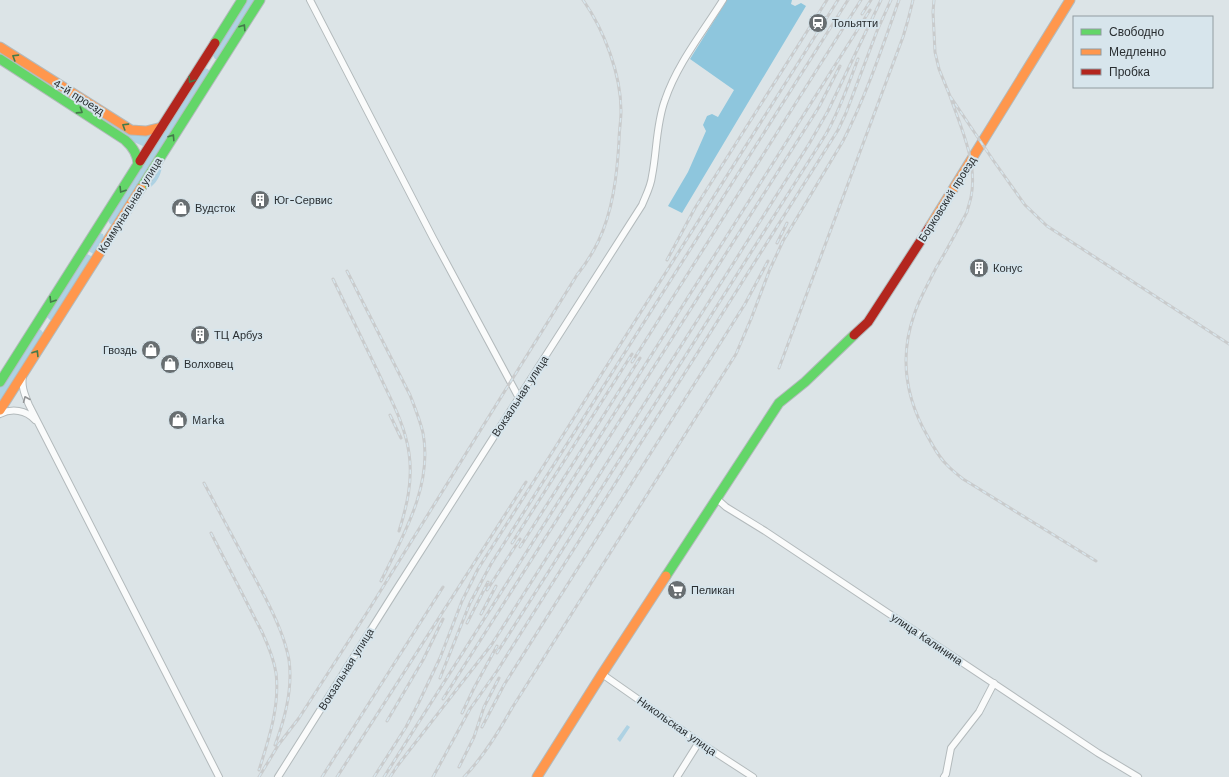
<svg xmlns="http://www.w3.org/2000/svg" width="1229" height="777" font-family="'Work Sans',sans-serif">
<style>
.green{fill:#aed2e3}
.forest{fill:#8ec6dd}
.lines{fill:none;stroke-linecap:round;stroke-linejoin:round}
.street-casing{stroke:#b3babc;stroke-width:8}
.fast-casing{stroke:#b3babc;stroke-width:11}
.slow-casing{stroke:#b3babc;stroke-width:11}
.jam-casing{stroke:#b3babc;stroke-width:11}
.street{stroke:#fafbfb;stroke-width:6}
.fast{stroke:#63d668;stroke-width:9}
.slow{stroke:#ff974d;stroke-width:9}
.jam{stroke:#b3261e;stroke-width:9}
.rail-casing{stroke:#c9cbcc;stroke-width:3}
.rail{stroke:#d7e5ec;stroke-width:1.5;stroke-dasharray:4.5;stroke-linecap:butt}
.oneway{stroke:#437a4a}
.oneway2{stroke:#929496}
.labels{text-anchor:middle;stroke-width:4;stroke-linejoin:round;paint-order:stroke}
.poi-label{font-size:11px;fill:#292e31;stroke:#d7e5ec;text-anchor:start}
.street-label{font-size:11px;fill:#292e31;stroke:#d7e5ec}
</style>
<rect width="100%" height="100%" fill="#dce4e7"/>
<!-- green -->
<path class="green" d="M245,0H256L218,59H215L212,54Z
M0,54L126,133C135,137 144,135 154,134L145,147L134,142L0,59Z
M204,68L208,69L210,72L113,225L110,224L107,219L203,69Z
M162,162C163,173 155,188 144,190Z
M100,233L103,234L104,238L95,255L87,250Z
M85,253L93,257L53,320H50L46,316Z
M39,329L41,330L44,334L0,405V387L35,332Z
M627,725L630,727L620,742L617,739Z"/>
<!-- forest -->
<path class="forest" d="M727,0H792L791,4L795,6L801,3L806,6L682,213L668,206L688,172L706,131L703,125L707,116L712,114L718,117L734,90L690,59Z"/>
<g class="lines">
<defs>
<path id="street" d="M310,0L433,238L519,398
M23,376C21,387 25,395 29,405L219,777
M0,414C12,408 26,410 35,420
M717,499L726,507L765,531L1098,753L1138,777
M602,674L699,742L753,777
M278,777L394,593L642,205C646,195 651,186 652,176C657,151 656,124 665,100C677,64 703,32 723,0
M677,777L699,742
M944,777L946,774L951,748L979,712L994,683"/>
<path id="fast" d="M215,43L242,0
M0,59L125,140C133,147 138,154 138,165
M141,188L260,0
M0,382L140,161
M666,576L779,403L805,382L854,335"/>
<path id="slow" d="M0,47L131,130L146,131L162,127
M929,228L1070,0
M0,410L141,188
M537,777L602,674L666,576"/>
<path id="jam" d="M140,161L215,43
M854,335L868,322L929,228"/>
</defs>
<!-- street casing -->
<use href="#street" class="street-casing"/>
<!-- fast casing -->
<use href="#fast" class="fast-casing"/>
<!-- slow casing -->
<use href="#slow" class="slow-casing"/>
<!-- jam casing -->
<use href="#jam" class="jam-casing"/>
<!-- street -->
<use href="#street" class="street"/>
<!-- fast -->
<use href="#fast" class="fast"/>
<!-- slow -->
<use href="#slow" class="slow"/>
<!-- jam -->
<use href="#jam" class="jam"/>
<defs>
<path id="rail" d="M934,0L933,12L935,52L939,69L950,96L993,160L1025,205L1047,226L1229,344
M862,14L871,0
M950,96C961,128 978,163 971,197C970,202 968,207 967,212C957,231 947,250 936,268C928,284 919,299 914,315C899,358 906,399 928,437C934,448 940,459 949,467C953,471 958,475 963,479L1096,561
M777,243L787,223
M667,260L695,208L827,0
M347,271L410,395C415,408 420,420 423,433C433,485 403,536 381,581
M333,279C348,310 363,341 378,372C390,398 405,424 409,453C413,480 407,506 399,531
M632,362L861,0
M779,368L903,37L908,20L913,0
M390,415L401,438
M204,483L265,597C275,617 285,638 289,660C293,689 285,719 275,745
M211,533L262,632C268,645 274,659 276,673C280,705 269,739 259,770
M512,543L632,354
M520,547L640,358
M487,590L520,539
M481,614L496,586
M467,623L488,582
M497,653L826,134C840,110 848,85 858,59
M440,678L470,603L491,564L848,0
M443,699L819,107L840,66
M462,713L474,688L497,646
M387,721L423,660L443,619
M482,727L504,685L745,304L768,261
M459,767L474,737L484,707L499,678
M259,777L279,744L299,718L368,611L577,275C585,265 592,254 598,242C613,211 617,175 619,141C619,131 621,121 621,111C621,74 604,30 583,0
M322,777L443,587
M337,777L526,482
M374,777L406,727L419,702L440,658L462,601L478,569L534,481L838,0
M384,777L870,10
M390,777L398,765L492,644L809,144L828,111L881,0
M433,777L470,709L497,671L838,130L846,113L877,31L891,0
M464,777C484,756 498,733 512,708L736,354L751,319L770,269L783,241L843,141C866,96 882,48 899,0"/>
</defs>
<!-- rail casing -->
<use href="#rail" class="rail-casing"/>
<!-- rail -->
<use href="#rail" class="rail"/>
</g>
<!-- one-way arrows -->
<defs><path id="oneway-chevron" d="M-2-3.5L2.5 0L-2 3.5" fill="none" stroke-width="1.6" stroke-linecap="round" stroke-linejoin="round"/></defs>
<g class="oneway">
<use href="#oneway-chevron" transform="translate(243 27) rotate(-57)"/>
<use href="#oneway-chevron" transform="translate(15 57) rotate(-148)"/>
<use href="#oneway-chevron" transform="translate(191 80) rotate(122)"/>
<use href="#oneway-chevron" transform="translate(80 111) rotate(33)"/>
<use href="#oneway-chevron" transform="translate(125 126) rotate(-148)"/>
<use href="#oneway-chevron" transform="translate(172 137) rotate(-57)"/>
<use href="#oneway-chevron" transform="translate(122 190) rotate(122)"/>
<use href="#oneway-chevron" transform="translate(52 300) rotate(122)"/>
<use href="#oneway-chevron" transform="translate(36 353) rotate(-58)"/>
</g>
<use class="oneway2" href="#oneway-chevron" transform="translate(26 399) rotate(-113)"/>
<!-- icons -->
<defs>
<symbol id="station-disc" viewBox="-11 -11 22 22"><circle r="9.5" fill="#686e71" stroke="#d7e5ec"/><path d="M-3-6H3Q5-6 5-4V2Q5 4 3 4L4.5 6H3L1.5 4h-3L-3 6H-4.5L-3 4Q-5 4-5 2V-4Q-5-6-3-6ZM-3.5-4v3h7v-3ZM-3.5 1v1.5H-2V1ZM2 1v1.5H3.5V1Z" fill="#fff"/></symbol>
<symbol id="building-disc" viewBox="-11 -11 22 22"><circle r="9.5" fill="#686e71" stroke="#d7e5ec"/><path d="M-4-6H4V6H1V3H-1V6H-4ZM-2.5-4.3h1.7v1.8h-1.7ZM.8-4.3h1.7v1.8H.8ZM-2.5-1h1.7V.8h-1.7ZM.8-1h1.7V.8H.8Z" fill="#fff"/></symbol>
<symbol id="shop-disc" viewBox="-11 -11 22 22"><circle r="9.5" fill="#686e71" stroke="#d7e5ec"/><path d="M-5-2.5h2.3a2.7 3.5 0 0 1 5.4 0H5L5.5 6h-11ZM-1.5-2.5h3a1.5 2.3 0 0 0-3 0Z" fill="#fff"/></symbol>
<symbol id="supermarket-disc" viewBox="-11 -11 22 22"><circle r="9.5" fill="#686e71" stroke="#d7e5ec"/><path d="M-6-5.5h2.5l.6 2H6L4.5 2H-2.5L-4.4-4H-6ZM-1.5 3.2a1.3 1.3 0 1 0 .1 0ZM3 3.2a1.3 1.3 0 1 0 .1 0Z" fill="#fff"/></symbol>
</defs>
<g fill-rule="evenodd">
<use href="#station-disc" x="807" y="12" width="22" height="22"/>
<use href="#building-disc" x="249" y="189" width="22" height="22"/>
<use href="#shop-disc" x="170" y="197" width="22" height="22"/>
<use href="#building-disc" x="968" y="257" width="22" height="22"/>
<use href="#building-disc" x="189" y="324" width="22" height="22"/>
<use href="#shop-disc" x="140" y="339" width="22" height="22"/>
<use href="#shop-disc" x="159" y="353" width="22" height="22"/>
<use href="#shop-disc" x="167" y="409" width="22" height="22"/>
<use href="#supermarket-disc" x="666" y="579" width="22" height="22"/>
</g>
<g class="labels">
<!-- poi labels -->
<g class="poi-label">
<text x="832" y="27">Тольятти</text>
<text x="274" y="204">Юг-Сервис</text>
<text x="195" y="212">Вудсток</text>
<text x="993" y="272">Конус</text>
<text x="214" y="339">ТЦ Арбуз</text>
<text x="137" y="354" text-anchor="end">Гвоздь</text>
<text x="184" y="368">Волховец</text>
<text x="192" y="424">Marka</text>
<text x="691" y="594">Пеликан</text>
</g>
<!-- street labels -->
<g class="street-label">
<text transform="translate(79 97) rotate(32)" y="4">4-й проезд</text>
<text transform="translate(947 199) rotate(-58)" y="4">Борковский проезд</text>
<text transform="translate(130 205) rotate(-58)" y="4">Коммунальная улица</text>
<text transform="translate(520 396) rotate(-57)" y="4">Вокзальная улица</text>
<text transform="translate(927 639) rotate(34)" y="4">улица Калинина</text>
<text transform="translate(346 669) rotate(-58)" y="4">Вокзальная улица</text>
<text transform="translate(677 726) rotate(35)" y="4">Никольская улица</text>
</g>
</g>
<!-- legend -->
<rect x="1073" y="16" width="140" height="72" fill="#d7e5ec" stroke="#919ca1"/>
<rect x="1081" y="29" width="20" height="6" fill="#63d668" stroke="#919ca1"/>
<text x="1109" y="36" font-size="12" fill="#292e31">Свободно</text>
<rect x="1081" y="49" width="20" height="6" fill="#ff974d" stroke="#919ca1"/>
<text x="1109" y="56" font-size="12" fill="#292e31">Медленно</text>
<rect x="1081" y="69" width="20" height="6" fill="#b3261e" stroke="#919ca1"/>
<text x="1109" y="76" font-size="12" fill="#292e31">Пробка</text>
</svg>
